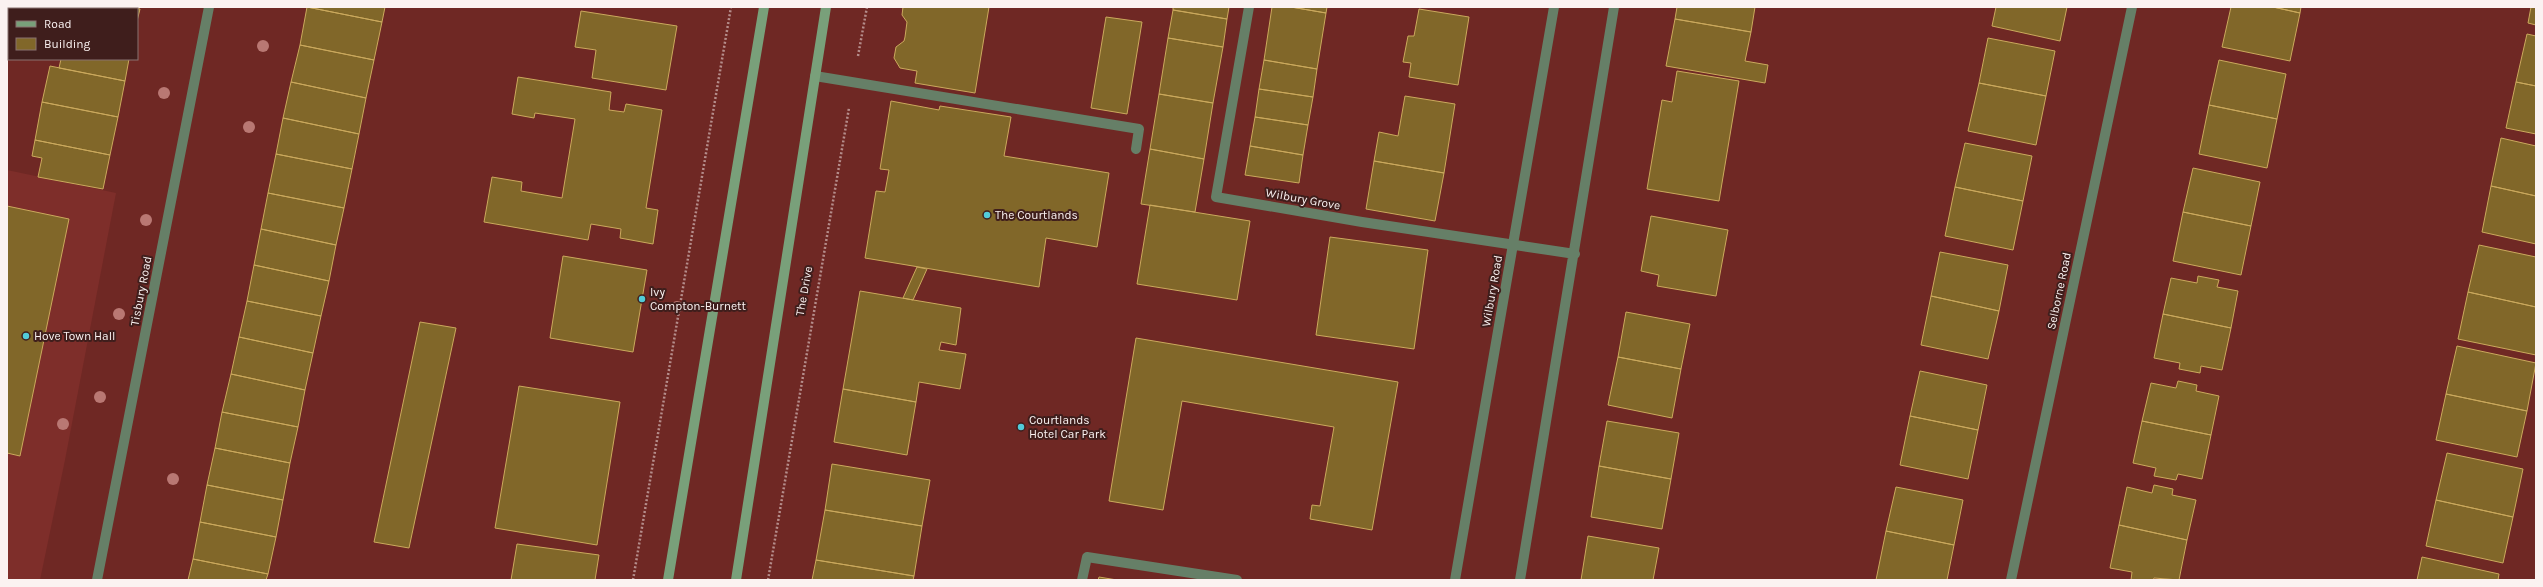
<svg xmlns="http://www.w3.org/2000/svg" width="2543" height="587" font-family="Karla,sans-serif">
<style>
.built{fill:#7e2e2a}
.building{fill:#816729;stroke:#cba95d}
.lines{fill:none;stroke-linecap:round;stroke-linejoin:round}
.path{stroke:#b58d8b;stroke-width:2.5;stroke-dasharray:2 2;stroke-linecap:butt}
.lane{stroke:#667f67;stroke-width:10}
.street{stroke:#667f67;stroke-width:10}
.secondary{stroke:#79a07a;stroke-width:10}
.tree{fill:#b97873}
.poi-dot{fill:#52cbd9;stroke:#3f1e1c;stroke-width:1.5}
.labels{text-anchor:middle;stroke-width:4;stroke-linejoin:round;paint-order:stroke}
.street-label{font-size:12px;fill:#fbf2f1;stroke:#3f1e1c}
.poi-label{font-size:12px;fill:#fbf2f1;stroke:#3f1e1c;text-anchor:start}
</style>
<rect width="100%" height="100%" fill="#6f2824"/>
<!-- built -->
<path class="built" d="M7,170L116,193L65,460L40,580H7Z"/>
<!-- building -->
<path class="building" d="M64,7H131L140,9L137,21V9H63Z
M307,7H385L382,22Z
M307,7L382,22L374,60L300,45Z
M903,7H989L975,93L915,83L917,71L900,68L894,58L896,47L904,41L905,37L907,22L902,15Z
M1173,7H1229L1227,19L1173,10Z
M1272,7H1291L1326,13L1317,69L1264,60Z
M1291,7H1327L1326,13Z
M1677,7H1755L1751,32L1675,19Z
M1996,7H2067L2060,41L1992,26Z
M2231,7H2273L2300,13L2290,61L2222,47Z
M2273,7H2301L2300,13Z
M2531,7H2536V25L2528,23Z
M1419,9L1469,17L1458,85L1409,77L1411,63L1403,62L1408,36H1414Z
M1173,10L1227,19L1223,47L1168,38Z
M581,11L677,26L666,90L592,78L596,50L575,47Z
M1106,17L1142,22L1127,114L1091,108Z
M1675,19L1751,32L1745,61L1768,65L1765,83L1666,66Z
M2527,34L2536,36V86L2516,82Z
M1168,38L1223,47L1213,103L1159,94Z
M1988,38L2055,51L2046,96L1979,83Z
M300,45L374,60L366,98L291,82Z
M61,59H129L125,81L59,68Z
M1264,60L1317,69L1313,97L1259,89Z
M2219,60L2286,74L2277,119L2209,105Z
M50,66L125,81L118,117L42,102Z
M1677,71L1739,81L1719,201L1647,189L1662,100L1672,102Z
M518,77L611,92L609,110L624,112L626,104L662,110L646,208L658,210L653,244L620,238L621,229L591,224L588,240L484,222L492,177L522,182L521,191L562,198L575,119L535,113L534,118L512,114Z
M291,82L366,98L359,134L283,118Z
M2516,82L2536,86V134L2506,128Z
M1979,83L2046,96L2036,145L1968,131Z
M1259,89L1313,97L1308,125L1255,117Z
M1159,94L1213,103L1204,159L1150,149Z
M1405,96L1455,104L1444,173L1374,161L1379,132L1398,136Z
M891,101L939,110L940,106L1011,117L1004,156L1109,173L1097,247L1046,238L1039,287L865,258L876,191L885,192L889,170L880,169Z
M42,102L118,117L110,155L35,140Z
M2209,105L2277,119L2267,168L2199,154Z
M1255,117L1308,125L1303,155L1250,146Z
M283,118L359,134L352,169L276,154Z
M2501,138L2536,146V196L2491,186Z
M35,140L110,155L103,189L38,177L42,158L32,156Z
M1965,143L2032,156L2023,201L1955,187Z
M1250,146L1303,155L1299,183L1245,175Z
M1150,149L1204,159L1195,212L1141,204Z
M276,154L352,169L344,208L268,193Z
M1374,161L1444,173L1435,221L1366,209Z
M2193,168L2260,182L2251,226L2183,212Z
M2491,186L2536,196V244L2482,232Z
M1955,187L2023,201L2013,250L1945,236Z
M268,193L344,208L336,245L261,229Z
M1150,205L1250,221L1237,300L1137,284Z
M7,206L69,219L20,456L7,453Z
M2183,212L2251,226L2241,275L2173,261Z
M1651,216L1728,230L1716,296L1657,286L1659,275L1641,271Z
M261,229L336,245L329,281L254,265Z
M1330,237L1428,250L1414,349L1316,335Z
M2479,245L2536,257V307L2468,292Z
M1940,252L2008,265L1999,311L1931,296Z
M563,256L647,270L633,352L550,338Z
M254,265L329,281L321,316L247,301Z
M917,267L927,269L913,300L903,298Z
M2198,276L2219,280L2217,287L2238,291L2231,328L2163,314L2171,278L2197,283Z
M860,291L961,308L956,345L941,342L939,350L966,354L960,389L919,382L916,402L843,389Z
M2468,292L2536,307V355L2458,339Z
M1931,296L1999,311L1988,359L1921,345Z
M247,301L321,316L313,353L239,337Z
M1626,312L1690,324L1681,369L1618,357Z
M2163,314L2231,328L2222,370L2201,366L2200,373L2179,369L2180,363L2154,358Z
M420,322L456,328L409,548L374,542Z
M239,337L313,353L305,390L231,374Z
M1136,338L1398,382L1372,530L1310,519L1312,505L1320,506L1334,427L1182,401L1163,510L1109,501Z
M2457,346L2536,363L2527,411L2446,394Z
M1618,357L1681,369L1672,418L1608,405Z
M1920,371L1987,385L1978,430L1910,416Z
M231,374L305,390L298,427L222,412Z
M2178,381L2197,385L2196,391L2219,396L2211,435L2142,421L2151,383L2176,388Z
M519,386L620,402L597,545L495,528Z
M843,389L916,402L907,455L834,442Z
M2446,394L2527,411L2517,457L2436,440Z
M222,412L298,427L290,463L215,448Z
M1910,416L1978,430L1968,479L1900,465Z
M1607,421L1679,433L1671,479L1599,466Z
M2142,421L2211,435L2202,479L2178,474L2176,480L2154,476L2156,468L2133,463Z
M215,448L290,463L283,500L207,485Z
M2447,453L2523,469L2513,517L2436,500Z
M832,464L930,480L922,526L825,510Z
M1599,466L1671,479L1662,529L1591,517Z
M207,485L283,500L276,537L200,522Z
M2154,485L2173,489L2172,495L2196,500L2187,540L2119,525L2127,487L2152,493Z
M1896,487L1963,500L1954,545L1886,531Z
M2436,500L2513,517L2503,563L2426,546Z
M825,510L922,526L914,576L816,560Z
M200,522L276,537L268,574L193,559Z
M2119,525L2187,540L2179,580L2154,578L2153,580H2131L2132,572L2110,568Z
M1886,531L1954,545L1947,580H1876Z
M1588,536L1659,548L1653,580H1581Z
M517,544L599,555L595,580H511Z
M2422,557L2499,574L2498,580H2417Z
M193,559L268,574L266,580H188Z
M816,560L914,576L913,580H812Z
M1099,577L1117,580H1098Z"/>
<g class="lines">
<!-- path -->
<path class="path" d="M858,56L867,7
M633,580L731,7
M768,580L849,108"/>
<!-- lane -->
<path class="lane" d="M815,76L1139,129L1136,149
M1082,580L1087,557L1237,580"/>
<!-- street -->
<path class="street" d="M1249,7L1216,197L1362,222L1575,254
M97,580L209,7
M1455,580L1554,7
M1520,580L1614,7
M2011,580L2132,7"/>
<!-- secondary -->
<path class="secondary" d="M668,580L764,7
M736,580L826,7"/>
</g>
<!-- trees -->
<g class="tree">
<circle cx="263" cy="46" r="6"/>
<circle cx="164" cy="93" r="6"/>
<circle cx="249" cy="127" r="6"/>
<circle cx="146" cy="220" r="6"/>
<circle cx="677" cy="307" r="6"/>
<circle cx="119" cy="314" r="6"/>
<circle cx="100" cy="397" r="6"/>
<circle cx="63" cy="424" r="6"/>
<circle cx="173" cy="479" r="6"/>
</g>
<!-- markers -->
<g class="poi-dot">
<circle cx="987" cy="215" r="4"/>
<circle cx="642" cy="299" r="4"/>
<circle cx="26" cy="336" r="4"/>
<circle cx="1021" cy="427" r="4"/>
</g>
<g class="labels">
<!-- street labels -->
<g class="street-label">
<text transform="translate(1303 199) rotate(10)" y="4">Wilbury Grove</text>
<text transform="translate(141 291) rotate(-79)" y="4">Tisbury Road</text>
<text transform="translate(804 291) rotate(-80)" y="4">The Drive</text>
<text transform="translate(1492 291) rotate(-80)" y="4">Wilbury Road</text>
<text transform="translate(2059 291) rotate(-78)" y="4">Selborne Road</text>
</g>
<!-- poi labels -->
<g class="poi-label">
<text x="995" y="219">The Courtlands</text>
<text x="650" y="296">Ivy<tspan x="650" dy="14">Compton-Burnett</tspan></text>
<text x="34" y="340">Hove Town Hall</text>
<text x="1029" y="424">Courtlands<tspan x="1029" dy="14">Hotel Car Park</tspan></text>
</g>
</g>
<!-- border -->
<rect width="2543" height="587" fill="none" stroke="#fbf2f1" stroke-width="16"/>
<!-- legend -->
<rect x="8" y="8" width="130" height="52" fill="#3f1e1c" stroke="#8a7371"/>
<rect x="16" y="21" width="20" height="6" fill="#79a07a" stroke="#8a7371"/>
<text x="44" y="28" font-size="12" fill="#fbf2f1">Road</text>
<rect x="16" y="38" width="20" height="12" fill="#816729" stroke="#8a7371"/>
<text x="44" y="48" font-size="12" fill="#fbf2f1">Building</text>
</svg>
